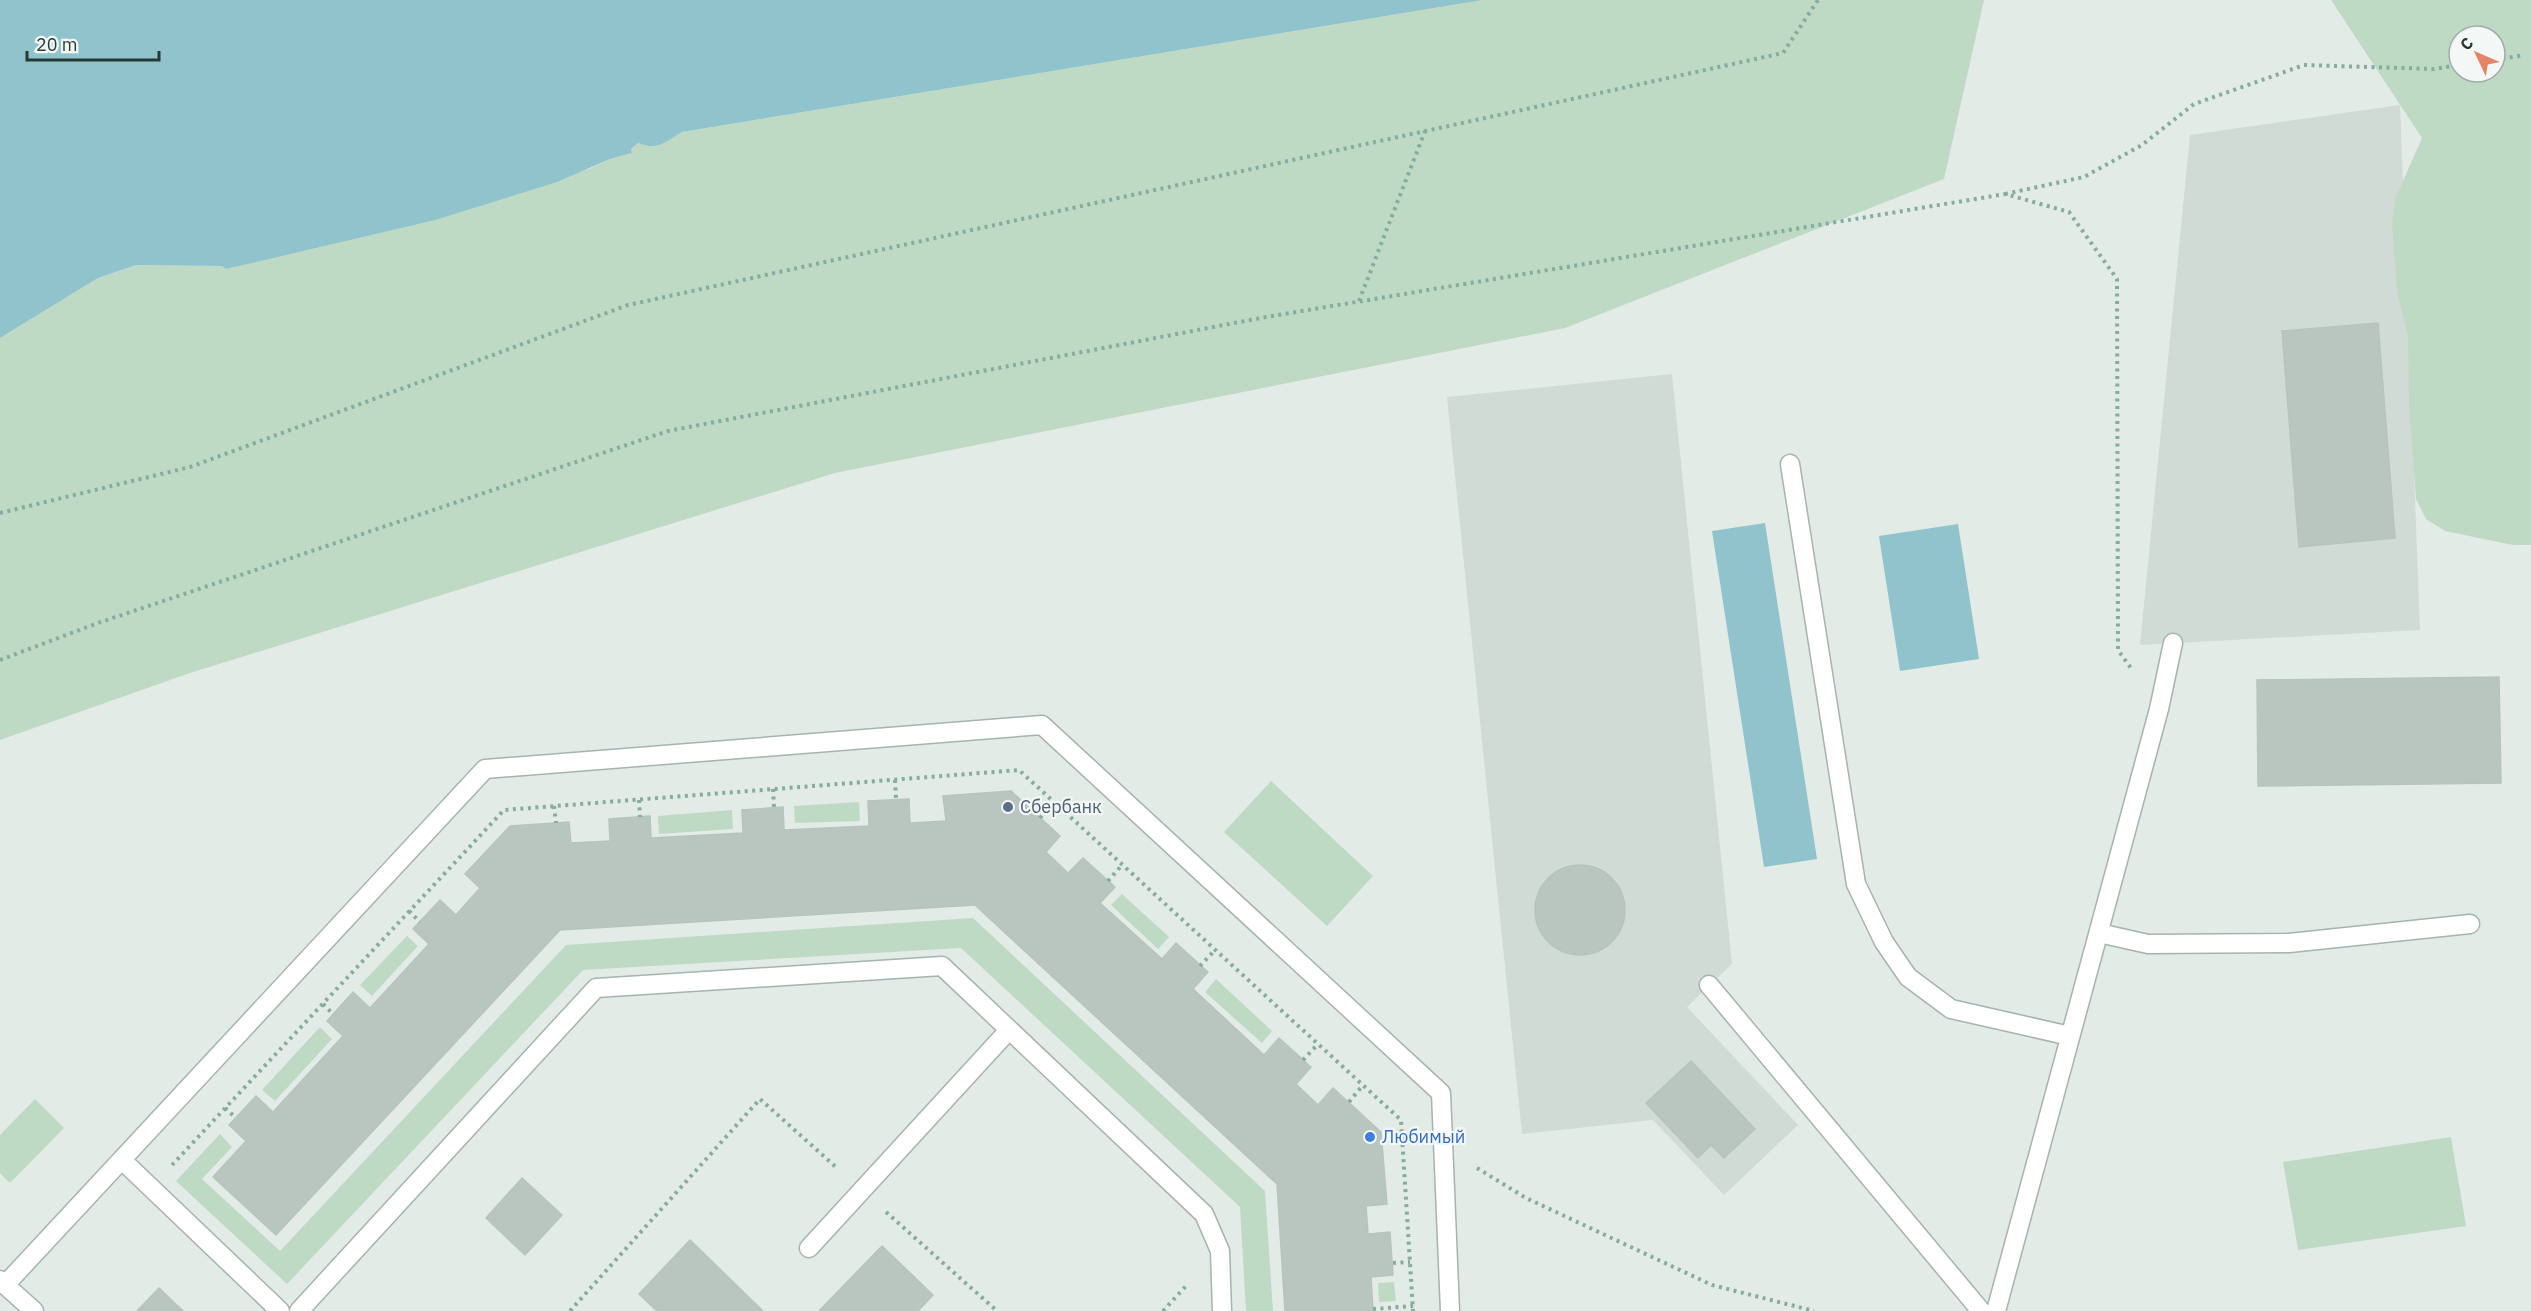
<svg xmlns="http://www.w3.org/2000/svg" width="2531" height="1311" font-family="'IBM Plex Sans',sans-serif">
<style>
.built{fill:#d1dbd6}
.green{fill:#bedac5;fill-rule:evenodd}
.water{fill:#90c3cb}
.building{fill:#b9c6c0;stroke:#b6c4be;stroke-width:1.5}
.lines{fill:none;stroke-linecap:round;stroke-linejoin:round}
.service-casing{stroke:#a6b3ae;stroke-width:21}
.path{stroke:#86ac9f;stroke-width:4;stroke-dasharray:3 4.5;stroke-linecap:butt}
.service{stroke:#fff;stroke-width:18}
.service-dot{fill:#5c6f8a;stroke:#f3f8f6;stroke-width:2}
.shop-dot{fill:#3f7fe0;stroke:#f3f8f6;stroke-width:2}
.labels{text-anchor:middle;stroke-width:4.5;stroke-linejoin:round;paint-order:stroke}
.service-label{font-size:18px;fill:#4e5e75;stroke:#f3f8f6;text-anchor:start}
.shop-label{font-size:18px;fill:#366cbe;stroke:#f3f8f6;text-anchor:start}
</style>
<rect width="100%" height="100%" fill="#e3ebe7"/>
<!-- built -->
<path class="built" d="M2400,105L2420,630L2140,645L2190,135Z
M1672,374L1732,964L1687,1007L1798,1125L1724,1195L1653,1120L1522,1134L1447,397Z"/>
<!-- green -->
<path class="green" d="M1483,0H1984L1944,179L1565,328L835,473L190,673L0,740V338L98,278L136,265L222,266L227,269L589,169L610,159L632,153L631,149L638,143C657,151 665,142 682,132Z
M2331,0H2531V545H2513L2445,531L2426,519L2416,499L2409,406L2408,336L2397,292L2392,224L2395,199L2422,138ZM2459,36H2495V72H2459Z
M1271,781L1373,876L1327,926L1224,832Z
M859,802L860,821L795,823L794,806Z
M732,810L733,829L659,834L658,816Z
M1122,894L1169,937L1158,949L1111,905Z
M973,918L1265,1191L1273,1311H1246L1240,1207L961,948L583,970L287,1284L176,1181L220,1134L232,1147L202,1179L280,1251L566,945Z
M407,936L418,946L372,996L360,985Z
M1216,979L1272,1031L1262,1043L1205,992Z
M320,1027L332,1039L275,1101L262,1090Z
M35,1099L64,1128L10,1183L0,1173V1135Z
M2451,1137L2466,1226L2298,1250L2283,1162Z
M1394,1282L1396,1301L1379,1302L1378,1283Z"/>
<!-- water -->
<path class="water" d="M0,0H1483L682,132C665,142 658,151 638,143L631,149L632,153L610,159L557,182L435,220L226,269L222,266L136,265L98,278L0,338Z
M1765,523L1817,859L1764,867L1712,531Z
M1958,524L1979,659L1900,671L1879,536Z"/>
<!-- building -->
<path class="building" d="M2378,323L2395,538L2299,547L2282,331Z
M2499,677L2501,783L2258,786L2257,680Z
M1011,791L1060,836L1046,852L1068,873L1083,858L1115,887L1100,903L1162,959L1176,943L1208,972L1193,989L1264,1055L1279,1038L1311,1067L1296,1084L1318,1105L1333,1088L1381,1132L1387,1204L1366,1206L1368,1234L1390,1232L1393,1275L1371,1277L1373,1311H1285L1277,1184L975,905L560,930L276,1235L213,1177L246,1141L229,1125L256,1096L273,1112L343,1036L327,1021L353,992L370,1008L429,944L413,929L440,900L456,915L480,888L465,874L510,826L569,822L571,843L610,841L609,819L650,816L651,838L743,833L742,810L783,807L784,830L869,826L868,801L909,799L910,823L946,821L943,796Z
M1535 910a45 45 0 1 1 90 0a45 45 0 1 1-90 0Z
M1691,1061L1755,1129L1724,1158L1711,1145L1698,1158L1646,1103Z
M522,1178L562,1215L525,1255L486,1218Z
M690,1240L763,1311H657L639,1294Z
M882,1246L933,1295L918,1311H819Z
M159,1288L183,1311H137Z"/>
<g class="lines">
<defs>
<path id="service" d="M1790,464L1856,884L1884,942L1908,977L1951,1009L2070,1036
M2099,933L2148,944L2289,943L2470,924
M1709,985L1981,1311
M123,1161L280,1311
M809,1248L1009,1030
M0,1280L5,1285L485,769L1042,725L1441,1093L1450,1311
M5,1285L34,1311
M299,1311L596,988L942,966L1204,1214L1220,1251L1222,1311
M1996,1311L2159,709L2173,643"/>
</defs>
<!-- service casing -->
<use href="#service" class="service-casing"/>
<!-- path -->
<path class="path" d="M2495,60L2524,55
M2005,194L2084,177L2142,145L2194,104L2304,65L2434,69L2459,65
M1359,301L1425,131
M0,513L190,467L628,305L1783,53L1818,0
M0,660L98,623L668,431L1266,317L2005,194L2069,212L2117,279L2118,650L2133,671
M895,780L896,799
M773,789L774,808
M639,800L640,817
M554,806L556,823
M1040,818L1054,802
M1108,881L1122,865
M409,911L420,922
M1200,966L1215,950
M323,1004L333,1014
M1303,1060L1318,1044
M1349,1102L1363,1085
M225,1108L236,1118
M172,1165L504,810L1019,770L1401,1120L1413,1311
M1477,1168L1526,1198L1712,1285L1814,1311
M886,1212L997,1311
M1393,1263L1410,1262
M1373,1309L1413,1306
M570,1311L760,1099L838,1169
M1163,1311L1187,1285"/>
<!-- service -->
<use href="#service" class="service"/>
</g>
<!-- markers -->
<circle class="service-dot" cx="1008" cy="807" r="6"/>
<circle class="shop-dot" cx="1370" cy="1137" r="6"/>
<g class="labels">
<!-- service labels -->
<g class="service-label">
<text x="1020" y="813">Сбербанк</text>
</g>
<!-- shop labels -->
<g class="shop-label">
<text x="1382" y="1143">Любимый</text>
</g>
</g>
<!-- north arrow -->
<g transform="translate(2477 54) rotate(314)"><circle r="28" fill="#f3f8f6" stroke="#a0aca8" stroke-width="1.5"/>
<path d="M0-4.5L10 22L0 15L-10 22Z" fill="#e58468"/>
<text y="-9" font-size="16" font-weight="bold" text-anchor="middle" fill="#243b34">С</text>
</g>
<!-- scale -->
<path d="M27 51v9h132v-9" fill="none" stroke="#243b34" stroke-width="3"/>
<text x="36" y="51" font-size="18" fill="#243b34" stroke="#f3f8f6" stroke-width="4.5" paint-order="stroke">20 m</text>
</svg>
